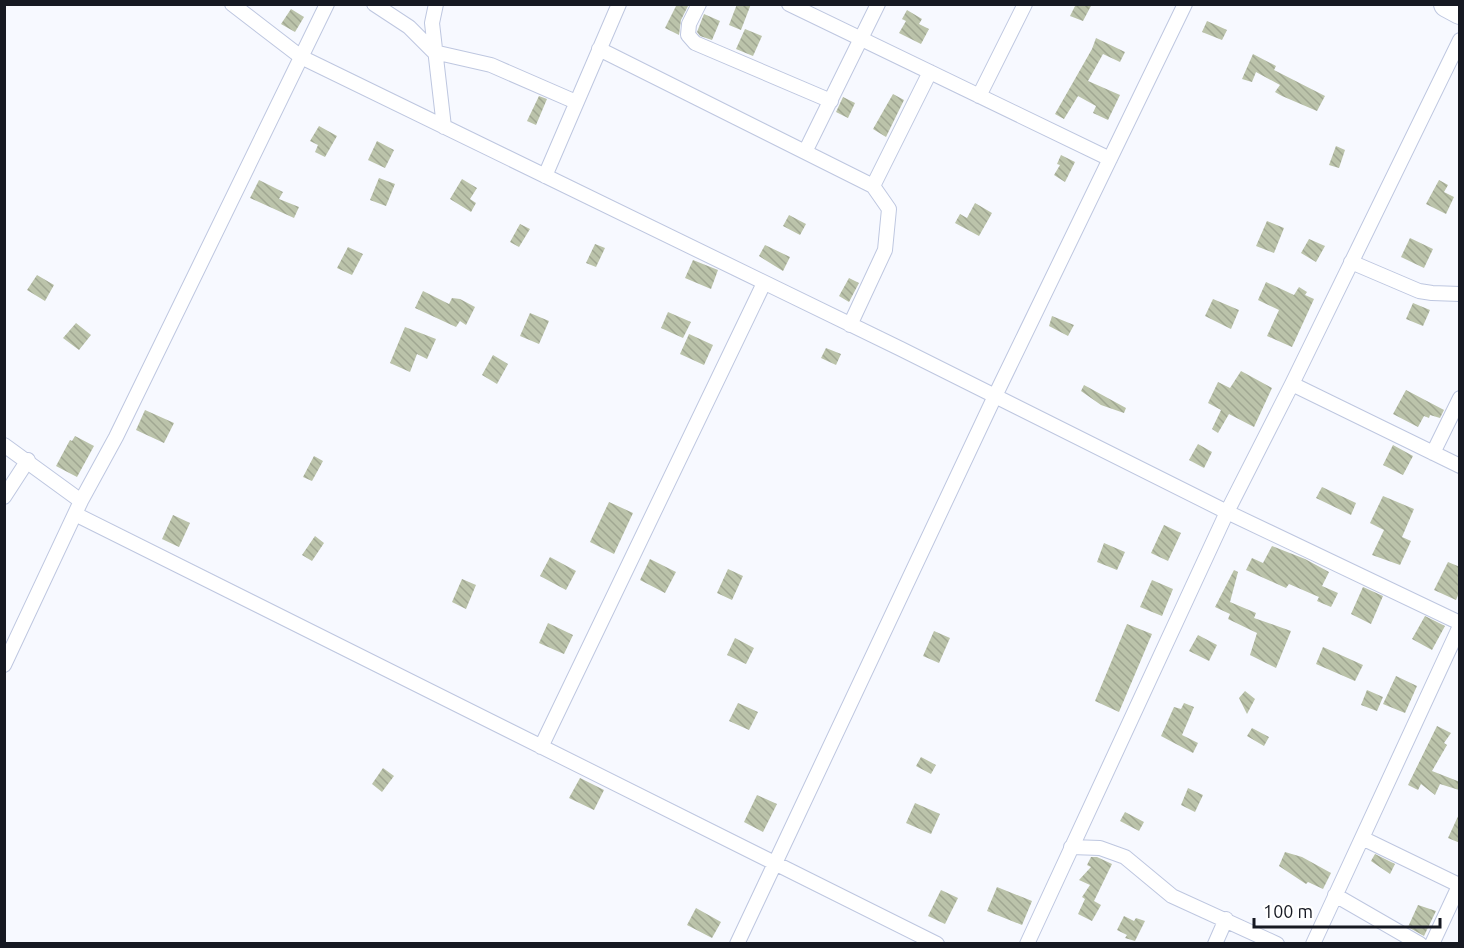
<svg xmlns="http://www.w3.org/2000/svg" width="1464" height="948" font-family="Ubuntu,sans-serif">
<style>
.building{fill:url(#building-back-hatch)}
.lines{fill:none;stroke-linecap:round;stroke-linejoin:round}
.street-casing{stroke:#bec7e0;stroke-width:16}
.highway-casing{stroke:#bec7e0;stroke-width:28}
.street{stroke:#fff;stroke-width:14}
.highway{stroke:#fff;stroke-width:26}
</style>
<defs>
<pattern id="building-back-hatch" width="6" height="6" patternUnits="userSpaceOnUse" patternTransform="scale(1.5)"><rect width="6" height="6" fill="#bbc3aa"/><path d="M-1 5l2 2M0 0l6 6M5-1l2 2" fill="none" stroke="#a0a792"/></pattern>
</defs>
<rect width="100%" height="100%" fill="#f7f9ff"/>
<!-- building -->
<path class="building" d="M677,4H689L681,20L679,35L665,28Z
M737,4H751L741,30L729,25Z
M1076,4H1092L1083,21L1070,16Z
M291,9L304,17L295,32L281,24Z
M907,10L922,19L919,24L929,29L921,44L899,33L906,21L902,19Z
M704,14L720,21L712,40L700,36L697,32Z
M1207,21L1227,30L1222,40L1202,32Z
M745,29L762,36L753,56L736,49Z
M1096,38L1125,52L1120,62L1103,54L1088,81L1120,95L1108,120L1093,113L1096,106L1078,96L1064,119L1055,114L1092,49Z
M1253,54L1276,66L1274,70L1325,96L1317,111L1282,96L1275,92L1280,85L1256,72L1252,82L1242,79Z
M893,94L904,100L886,137L873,129Z
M539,96L547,99L536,125L527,121Z
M843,97L855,103L848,118L836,112Z
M319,126L337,136L325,157L315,152L318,145L310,141Z
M377,141L394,150L385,168L368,160Z
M1336,146L1345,150L1339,168L1329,165Z
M1061,155L1075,162L1065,182L1054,175L1060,165L1057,164Z
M379,178L395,184L386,206L370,200Z
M462,179L477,188L470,199L476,203L471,212L450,199Z
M259,180L283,192L279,199L299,207L294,218L250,198Z
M1439,180L1448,185L1444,192L1454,197L1446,214L1426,204Z
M975,203L992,213L979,236L955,223L960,214L967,218Z
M789,215L806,224L800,235L783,226Z
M1267,221L1284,228L1274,253L1256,246Z
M520,224L530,229L519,247L510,242Z
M1410,238L1433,249L1424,268L1401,257Z
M1309,239L1325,246L1316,262L1301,253Z
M595,244L605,248L596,267L586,263Z
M765,245L790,257L783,271L759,256Z
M348,247L363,254L352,275L337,268Z
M693,260L718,270L711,289L685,278Z
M37,275L54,285L45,301L27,290Z
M849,278L859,283L849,302L839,296Z
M1266,282L1294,295L1299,287L1307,292L1305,295L1314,299L1292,347L1267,336L1279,310L1258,300Z
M423,291L449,304L452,298L460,299L475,307L466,325L460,321L456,327L415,308Z
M1213,299L1239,310L1231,329L1205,316Z
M1413,303L1430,310L1423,326L1406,319Z
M668,312L691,322L683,338L661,328Z
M530,313L549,321L539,344L520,336Z
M1052,316L1074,325L1068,336L1049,326Z
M76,323L91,335L79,350L63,338Z
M405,327L436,339L427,359L417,354L410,372L390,363Z
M689,334L713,345L704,365L680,354Z
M826,348L841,354L836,365L821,358Z
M493,355L508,364L497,384L482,375Z
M1241,371L1272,388L1254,427L1229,414L1218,433L1212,429L1221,410L1208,403L1218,382L1230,388Z
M1084,385L1126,408L1124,413L1101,405L1081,391Z
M1406,390L1444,410L1440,418L1430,415L1429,418L1424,416L1418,427L1393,414Z
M145,410L174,423L164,443L136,430Z
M75,436L94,446L77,477L56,466L70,440L72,441Z
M1198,444L1212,452L1204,468L1189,460Z
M1393,445L1413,456L1403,475L1383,465Z
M314,456L323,461L312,481L303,477Z
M1322,487L1356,503L1351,515L1316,498Z
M1383,496L1414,509L1402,537L1411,541L1400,565L1372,555L1384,530L1370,523Z
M609,502L633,513L614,554L590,542Z
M173,515L190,523L179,547L162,539Z
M1164,525L1181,533L1168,561L1151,553Z
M315,536L324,543L312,561L302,555Z
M1104,543L1125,552L1117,570L1097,562Z
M1272,546L1305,559L1329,572L1322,586L1338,593L1331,607L1317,601L1319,597L1289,584L1286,588L1246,570L1252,558L1263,563Z
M550,557L576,571L566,590L540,576Z
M650,559L676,572L665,593L640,580Z
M1448,562L1460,567V591L1456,600L1434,590Z
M728,569L743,576L732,600L717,593Z
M1234,570L1238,572L1230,602L1256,613L1254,618L1291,631L1276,668L1250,655L1257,633L1228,619L1230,614L1215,607Z
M462,579L476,585L466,609L452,602Z
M1152,580L1173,589L1162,616L1140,607Z
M1363,587L1383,596L1371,624L1351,614Z
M1425,616L1445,626L1432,650L1412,639Z
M548,623L573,635L564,654L539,643Z
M1127,624L1152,634L1119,712L1095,701Z
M934,631L950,638L939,663L923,656Z
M1198,635L1217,645L1209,661L1189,651Z
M735,638L754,648L746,664L727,655Z
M1323,647L1363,665L1355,681L1316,664Z
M1396,676L1417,686L1405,713L1383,704Z
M1367,690L1383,697L1377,711L1361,705Z
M1245,691L1255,699L1247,714L1239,698Z
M738,703L758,712L749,730L729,721Z
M1184,703L1194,707L1182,735L1198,743L1193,753L1161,736L1174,707L1181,709Z
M1437,726L1451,733L1444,743L1447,745L1432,771L1460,782V789L1459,790L1440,784L1435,795L1421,784L1418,790L1408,785Z
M1252,728L1269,737L1264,746L1247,736Z
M921,757L936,765L931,774L916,766Z
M383,768L394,776L382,792L372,784Z
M580,778L604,790L594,810L569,798Z
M1188,788L1203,795L1195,812L1181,805Z
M757,795L777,804L763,832L744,822Z
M915,803L940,814L931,834L906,823Z
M1125,812L1144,822L1139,831L1120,821Z
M1460,812V843L1448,838Z
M1285,852L1302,857L1331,873L1323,889L1308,882L1306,884L1279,866Z
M1375,854L1395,864L1390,874L1371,861Z
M1091,857H1097L1112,864L1094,901L1101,905L1092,921L1078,914L1085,899L1082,897L1090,885L1079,880L1091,867L1087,865Z
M997,887L1032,901L1022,925L987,911Z
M941,890L958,898L945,924L928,916Z
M1418,905L1436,911L1424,936L1408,927Z
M696,908L721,922L712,938L687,925Z
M1124,916L1134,921L1136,918L1145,921L1135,941L1125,938L1127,935L1117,930Z"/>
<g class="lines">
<defs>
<path id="street" d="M232,4L301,57L901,349L1227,512L1460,623
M374,4L409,27L434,52L491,65L576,102
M436,4L432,23L444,127
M699,4L689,24L688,35L695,43L831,101
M789,4L1110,159
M599,49L873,186
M979,96L1025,4
M805,152L878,4
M545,176L619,4
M1351,262L1419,291L1432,293L1460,294
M850,325L885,250L889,209L873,186L930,72
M1292,384L1460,466
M4,445L81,501
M1433,453L1460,398
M4,497L28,460
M75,514L937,944
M4,665L81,501L116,437L327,4
M541,747L764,283
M1362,838L1459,885
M1071,847L1100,848L1125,857L1172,896L1277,944
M1335,895L1420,944
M737,944L995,396L1185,4
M1027,944L1227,512L1292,384L1460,40
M1215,944L1226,919
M1313,944L1460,626
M1432,944L1460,884"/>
<path id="highway" d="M1447,4L1460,11"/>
</defs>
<!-- street casing -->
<use href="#street" class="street-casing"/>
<!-- highway casing -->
<use href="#highway" class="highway-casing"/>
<!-- street -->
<use href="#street" class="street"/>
<!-- highway -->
<use href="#highway" class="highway"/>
</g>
<!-- border -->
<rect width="1464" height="948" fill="none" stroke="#161922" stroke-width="12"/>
<!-- scale -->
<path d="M1254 918v9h186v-9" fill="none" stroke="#161922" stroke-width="3"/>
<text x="1263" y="918" font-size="18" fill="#161922" stroke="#ffffff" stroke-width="4.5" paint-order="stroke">100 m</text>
</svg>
